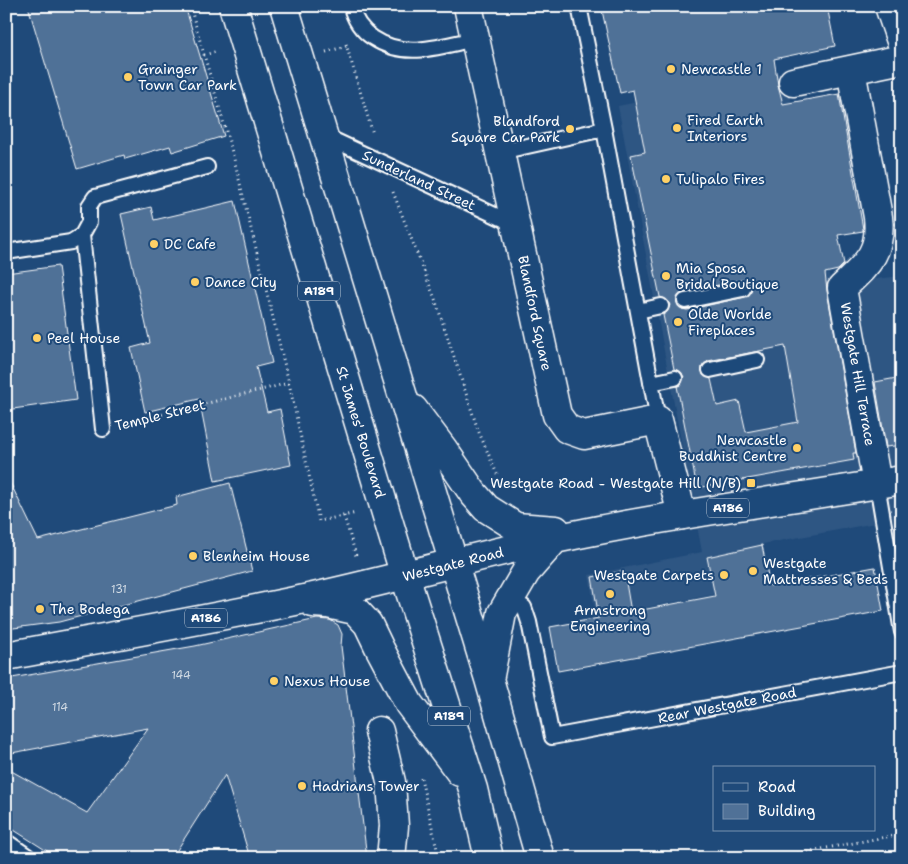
<svg xmlns="http://www.w3.org/2000/svg" width="908" height="864" font-family="'Shantell Sans',sans-serif">
<style>
.built{fill:#2e5683}
.building{fill:#507197;stroke:#fff;fill-rule:evenodd}
.lines{fill:none;stroke-linecap:round;stroke-linejoin:round}
.service-casing{stroke:#fff;stroke-width:18}
.pedestrian-casing{stroke:#fff;stroke-width:24}
.minor-casing{stroke:#fff;stroke-width:31}
.primary-casing{stroke:#fff;stroke-width:31}
.path{stroke:#fff;stroke-width:3;stroke-dasharray:1 4;stroke-linecap:butt}
.service{stroke:#1f4a7a;stroke-width:14}
.pedestrian{stroke:#1f4a7a;stroke-width:20}
.minor{stroke:#1f4a7a;stroke-width:28}
.primary{stroke:#1f4a7a;stroke-width:28}
.poi-dot{fill:#ffd166;stroke:#1f4a7a;stroke-width:2}
.labels{text-anchor:middle;stroke-width:4;stroke-linejoin:round;paint-order:stroke}
.number-label{font-size:11px;fill:#d3dce5}
.shield{fill:#1f4a7a;stroke:#bcc9d7;stroke-width:1}
.shield-label{font-size:12px;font-weight:bold;fill:#fff}
.poi-label{font-size:14px;fill:#fff;stroke:#1f4a7a;text-anchor:start}
.street-label{font-size:14px;fill:#fff;stroke:#1f4a7a}
</style>
<rect width="100%" height="100%" fill="#1f4a7a"/>
<filter id="ink" filterUnits="userSpaceOnUse"><feTurbulence type="fractalNoise" baseFrequency=".02" numOctaves="2"/><feDisplacementMap in="SourceGraphic" scale="10" xChannelSelector="R" yChannelSelector="G"/><feConvolveMatrix kernelMatrix="1 2 1 2 8 2 1 2 1" color-interpolation-filters="sRGB"/></filter>
<g filter="url(#ink)">
<!-- built -->
<path class="built" d="M785,72L831,284L902,276V518L763,544L770,584L596,617L589,575L702,552L618,106Z"/>
<!-- building -->
<path class="building" d="M28,6H185L224,136L172,152L170,146L125,159L124,155L77,169Z
M601,6H827L835,46L774,59L778,85L783,104L839,94L863,229V231L838,235L844,264L838,270L825,273L827,291L856,453H853L854,460L697,488L677,386L681,384L684,377L681,372L674,369L663,315L667,312L670,305L667,300L660,297L631,155L645,152L633,90L620,93ZM741,280L746,281L751,287V292L745,297L687,310L682,309L677,303V298L683,293ZM785,346L798,422L746,432L739,401L717,406L711,379L703,375L702,367L708,361Z
M235,201L272,363L256,367L267,412L280,409L291,465L215,481L199,399L145,412L131,348L150,343L121,214L151,207L154,220Z
M58,266L76,400L6,410V273Z
M902,377V445L886,447L875,382Z
M6,474L38,540L177,505L176,497L230,483L252,571L59,622L6,629Z
M762,545L770,586L875,567L883,611L558,671L550,627L599,618L592,577L624,571L631,612L715,596L707,557Z
M317,619L330,620L338,625L342,634L341,646L367,858H250L225,775L172,858H58L6,825V768L87,813L148,728L6,754V679L195,646Z"/>
<g class="lines">
<defs>
<path id="service" d="M351,6C354,20 361,30 373,38C406,60 439,46 475,39
M579,6L604,129L658,420
M323,135L516,225
M500,152L604,129
M82,235L103,429
M82,235L89,222V206L95,197L207,167
M6,252L71,242L82,235
M685,301L743,289
M638,311L661,306
M710,370L757,360
M651,383L675,378
M877,484L902,632
M510,600L524,607L529,622L552,737L902,672"/>
<path id="pedestrian" d="M6,845L25,858"/>
<path id="minor" d="M468,6L557,415L567,429L584,435L658,420L682,515
M889,6L902,44
M851,70L878,217C882,253 867,264 842,288L877,484
M793,82L902,59
M379,731L391,782L394,826L391,858"/>
<path id="primary" d="M233,6L405,576L473,789L489,858
M284,6L489,679L540,858
M413,409L443,449L473,493L486,508L516,527L556,530
M313,603L328,604L355,610L368,624L380,649L409,704L460,772
M6,656C102,638 199,621 295,601C394,580 490,551 589,532C693,511 798,498 902,480
M490,675L502,613L526,572L555,539"/>
</defs>
<!-- service casing -->
<use href="#service" class="service-casing"/>
<!-- pedestrian casing -->
<use href="#pedestrian" class="pedestrian-casing"/>
<!-- minor casing -->
<use href="#minor" class="minor-casing"/>
<!-- primary casing -->
<use href="#primary" class="primary-casing"/>
<!-- path -->
<path class="path" d="M190,6L234,159L289,383L319,521L357,513
M346,44L373,134
M326,52L347,46
M204,55L218,51
M393,192L435,299L478,430L497,474
M123,424L289,383
M344,516L357,559
M421,778L439,858
M773,858L902,834"/>
<!-- service -->
<use href="#service" class="service"/>
<!-- pedestrian -->
<use href="#pedestrian" class="pedestrian"/>
<!-- minor -->
<use href="#minor" class="minor"/>
<!-- primary -->
<use href="#primary" class="primary"/>
</g>
</g>
<!-- markers -->
<g class="poi-dot">
<circle cx="671" cy="69" r="5"/>
<circle cx="128" cy="77" r="5"/>
<circle cx="677" cy="128" r="5"/>
<circle cx="570" cy="129" r="5"/>
<circle cx="666" cy="179" r="5"/>
<circle cx="154" cy="244" r="5"/>
<circle cx="666" cy="276" r="5"/>
<circle cx="195" cy="282" r="5"/>
<circle cx="678" cy="322" r="5"/>
<circle cx="37" cy="338" r="5"/>
<circle cx="797" cy="448" r="5"/>
<rect x="746" y="478" width="10" height="10" rx="2.5"/>
<circle cx="193" cy="556" r="5"/>
<circle cx="753" cy="571" r="5"/>
<circle cx="724" cy="575" r="5"/>
<circle cx="610" cy="594" r="5"/>
<circle cx="40" cy="609" r="5"/>
<circle cx="274" cy="681" r="5"/>
<circle cx="302" cy="786" r="5"/>
</g>
<g class="labels">
<!-- number labels -->
<g class="number-label">
<text x="119" y="593">131</text>
<text x="181" y="679">144</text>
<text x="60" y="711">114</text>
</g>
<!-- shield labels -->
<g class="shield">
<rect x="298" y="281.5" width="42" height="19" rx="4"/>
<rect x="707" y="498.5" width="42" height="19" rx="4"/>
<rect x="185" y="608.5" width="42" height="19" rx="4"/>
<rect x="428" y="706.5" width="42" height="19" rx="4"/>
</g>
<g class="shield-label">
<text x="319" y="295">A189</text>
<text x="728" y="512">A186</text>
<text x="206" y="622">A186</text>
<text x="449" y="720">A189</text>
</g>
<!-- poi labels -->
<g class="poi-label">
<text x="138" y="74">Grainger<tspan x="138" dy="16">Town Car Park</tspan></text>
<text x="681" y="74">Newcastle 1</text>
<text x="687" y="125">Fired Earth<tspan x="687" dy="16">Interiors</tspan></text>
<text x="560" y="126" text-anchor="end">Blandford<tspan x="560" dy="16">Square Car Park</tspan></text>
<text x="676" y="184">Tulipalo Fires</text>
<text x="164" y="249">DC Cafe</text>
<text x="676" y="273">Mia Sposa<tspan x="676" dy="16">Bridal Boutique</tspan></text>
<text x="205" y="287">Dance City</text>
<text x="688" y="319">Olde Worlde<tspan x="688" dy="16">Fireplaces</tspan></text>
<text x="47" y="343">Peel House</text>
<text x="787" y="445" text-anchor="end">Newcastle<tspan x="787" dy="16">Buddhist Centre</tspan></text>
<text x="741" y="488" text-anchor="end">Westgate Road - Westgate Hill (N/B)</text>
<text x="203" y="561">Blenheim House</text>
<text x="763" y="568">Westgate<tspan x="763" dy="16">Mattresses &amp; Beds</tspan></text>
<text x="714" y="580" text-anchor="end">Westgate Carpets</text>
<text x="50" y="614">The Bodega</text>
<text x="610" y="615" text-anchor="middle">Armstrong<tspan x="610" dy="16">Engineering</tspan></text>
<text x="284" y="686">Nexus House</text>
<text x="312" y="791">Hadrians Tower</text>
</g>
<!-- street labels -->
<g class="street-label">
<text transform="translate(419 180) rotate(25)" y="5">Sunderland Street</text>
<text transform="translate(535 313) rotate(78)" y="5">Blandford Square</text>
<text transform="translate(858 374) rotate(80)" y="5">Westgate Hill Terrace</text>
<text transform="translate(160 415) rotate(-14)" y="5">Temple Street</text>
<text transform="translate(361 432) rotate(73)" y="5">St James' Boulevard</text>
<text transform="translate(453 564) rotate(-14)" y="5">Westgate Road</text>
<text transform="translate(727 705) rotate(-11)" y="5">Rear Westgate Road</text>
</g>
</g>
<!-- margin -->
<rect width="908" height="864" fill="none" stroke="#1f4a7a" stroke-width="25"/>
<rect x="12" y="12" width="883" height="839" fill="none" stroke="#fff" stroke-width="2" filter="url(#ink)"/>
<!-- legend -->
<rect x="713" y="766" width="162" height="65" fill="#1f4a7a" stroke="#7992af"/>
<rect x="723" y="783" width="25" height="8" fill="#1f4a7a" stroke="#7992af"/>
<text x="758" y="792" font-size="15" fill="#ffffff">Road</text>
<rect x="723" y="804" width="25" height="15" fill="#507197" stroke="#7992af"/>
<text x="758" y="816" font-size="15" fill="#ffffff">Building</text>
</svg>
